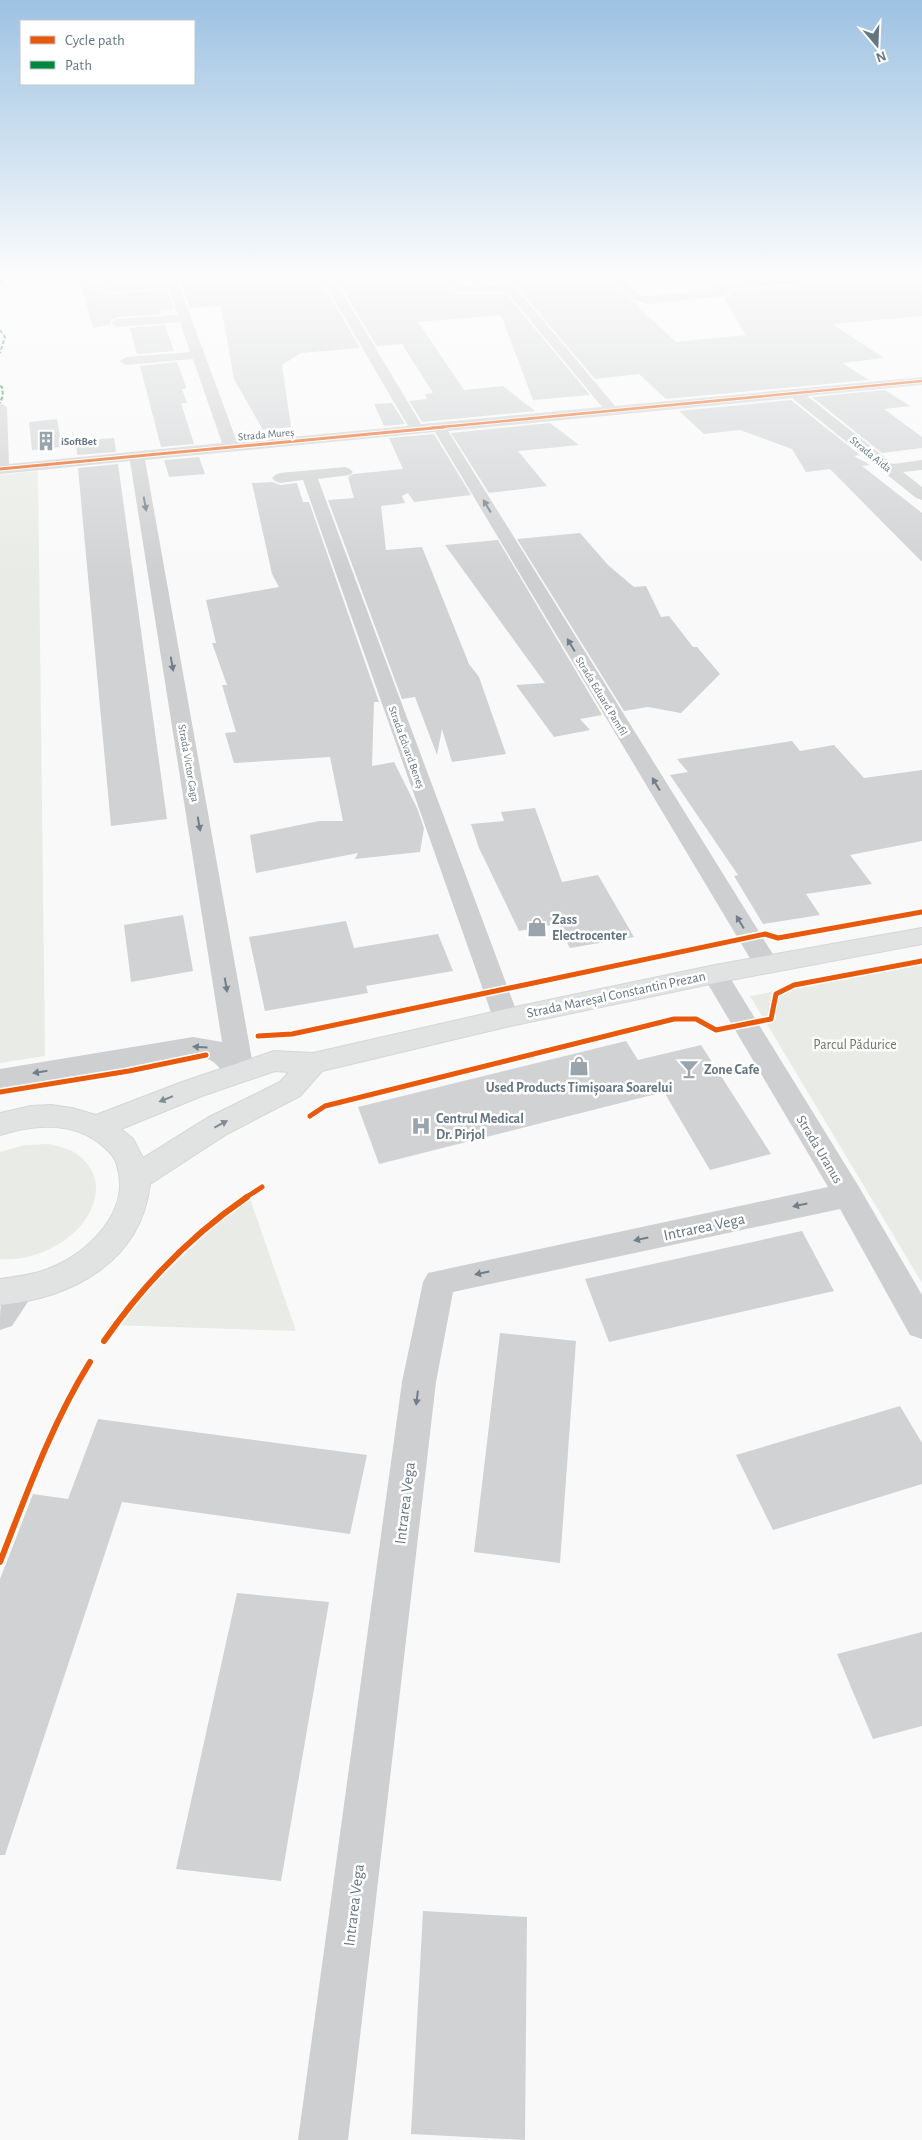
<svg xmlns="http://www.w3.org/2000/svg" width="922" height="2140" font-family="'Alegreya Sans',sans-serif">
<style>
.green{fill:#e8ebe6}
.building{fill:#d0d2d3}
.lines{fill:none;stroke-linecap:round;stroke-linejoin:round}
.major-casing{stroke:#d5d6d7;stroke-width:2}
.minor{fill:#cecfd0;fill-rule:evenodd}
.major{fill:#e1e2e2;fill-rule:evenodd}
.quiet{stroke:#00873e;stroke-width:2;stroke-dasharray:4 2;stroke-linecap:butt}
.cycleway-far3-casing{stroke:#fff;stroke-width:4}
.cycleway-far2-casing{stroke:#fff;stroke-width:5}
.cycleway-far1-casing{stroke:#fff;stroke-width:8}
.cycleway-casing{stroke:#fff;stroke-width:9}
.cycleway-far3{stroke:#e8590c;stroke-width:2.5}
.cycleway-far2{stroke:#e8590c;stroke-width:3}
.cycleway-far1{stroke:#e8590c;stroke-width:5}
.cycleway{stroke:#e8590c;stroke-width:6}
.oneway{fill:#707f8b}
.oneway2{fill:#7e8c96}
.labels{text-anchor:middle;stroke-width:5;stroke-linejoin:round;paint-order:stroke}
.far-street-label{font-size:11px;fill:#657683;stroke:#fff}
.far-poi-label{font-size:11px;font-weight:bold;fill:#657683;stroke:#fff;text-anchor:start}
.poi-label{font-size:14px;font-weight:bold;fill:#657683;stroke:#fff;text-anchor:start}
.street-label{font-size:14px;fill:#657683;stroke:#fff}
.park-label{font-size:14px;fill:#687a64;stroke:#fff}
.near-street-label{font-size:16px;fill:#657683;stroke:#fff}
</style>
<rect width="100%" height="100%" fill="#f9f9f9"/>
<!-- green -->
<path class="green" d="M38,471L45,1056L0,1063V475Z
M922,965V1283L750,996Z
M50,1144C57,1146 66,1148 72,1151C86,1159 96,1172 96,1188C95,1232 40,1263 0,1259V1152L25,1145Z
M248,1193L296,1331L112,1325Z"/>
<!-- building -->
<path class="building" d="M128,274H161L163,279L109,284L101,290L109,294L167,290L174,309L160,310L161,314L117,317L110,321V325L93,328L79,278Z
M177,274H317L360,348L301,353L282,365L291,427L263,430L234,379L221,306L190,308Z
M333,274H390L414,287L449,285L458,294H506L590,395L533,400L501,315L418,322L464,390L503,386L535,411L422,422L409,401L427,399L425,394L433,393L402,344L377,346Z
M490,274L497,283L469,284H474L467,275Z
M506,274H603L676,342L746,335L724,298L731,295V291L876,279L884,274H890L909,284L922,283V316L832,324L884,358L842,363L869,380L666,399L639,374L595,379Z
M165,325L174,351L137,354L130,328Z
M177,362L186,387L185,389H182L187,403H181L194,444L161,447L140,366Z
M885,390L910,406L884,409L922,437V448L882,453L812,397Z
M791,400L860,455L854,456L870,465L862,466L922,513V562L830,469L806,472L792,449L740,430L704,434L679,411Z
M392,403L405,424L384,426L374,404Z
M57,419L62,447L32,450L29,422Z
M550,423L579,445L518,451L547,486L489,493L451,433Z
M434,434L471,495L414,502L408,493L402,496L405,503L381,506L386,550L422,547L469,664L479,677L506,754L452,762L442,729L437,755L415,697L402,699L328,500L354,498L348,477L353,474L403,469L389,438Z
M114,438L116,452L77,455L76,441Z
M199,457L205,474L169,477L164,460Z
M118,464L167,819L111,826L78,468Z
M273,482L280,485L297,483L303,502H309L379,702H374L372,766L394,762L417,808L424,828L420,852L355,859L358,853L256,873L250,835L319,821H343L330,757L234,763L225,733L236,732L222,685H227L212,643H216L206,600L279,587L272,574L252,483Z
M580,533L608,565L634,587L646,586L661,617L669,616L693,647H697L720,674L681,713L648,707L624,711L517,539Z
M498,540L602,715L580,719L590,730L554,737L516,685L545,683L445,545Z
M792,741L800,751L834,745L864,778L922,770V841L850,855L872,884L806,894L820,915L763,924L734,876L738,875L670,775L688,772L677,759Z
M535,808L562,882L598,875L634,937L570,948L557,924L519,931L479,848L471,824L504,821L501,812Z
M183,915L193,971L131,982L124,925Z
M346,921L354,948L438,934L453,971L366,986L368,993L265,1011L249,937Z
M626,1041L638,1060L701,1045L771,1154L710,1170L664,1092L379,1164L358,1107Z
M802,1231L834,1291L609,1342L585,1279Z
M500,1333L576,1341L560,1563L474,1552Z
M900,1406L922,1443V1484L773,1530L736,1455Z
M98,1419L367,1455L350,1534L122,1502L5,1855H0V1579L33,1494L68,1499Z
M237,1593L329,1602L281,1881L176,1869Z
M922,1632V1726L873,1739L837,1654Z
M423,1911L527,1917L525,2140L411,2134Z"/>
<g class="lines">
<defs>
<path id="major" d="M922,928V944L715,983L506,1027L322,1071L300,1096L227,1134L150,1184C141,1262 72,1298 0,1305V1279C16,1277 33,1275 48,1269C88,1253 132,1212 117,1165C115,1157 110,1152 104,1147C75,1121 35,1124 0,1135V1113L31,1106L51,1105L72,1108L96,1115L182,1082L274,1051L313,1053L506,1009L715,965ZM275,1071L289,1072L280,1082L207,1118L143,1158L133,1139L121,1129L202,1096Z"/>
</defs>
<!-- major casing -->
<use href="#major" class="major-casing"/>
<!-- minor -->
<path class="minor" d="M163,274H175L237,442L408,426L319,274H331L421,424L602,407L507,292H458L445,278L443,276L445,274H461L456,277L465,286L501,285L492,274H504L615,406L922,377V385L807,396L893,464L922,460V470L903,472L922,487V500L916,498L792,398L448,431L779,964L775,970L766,972L757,970L435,432L145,460L254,1071L250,1078C222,1086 224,1063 205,1058C201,1057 197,1057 193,1057L0,1089V1069L193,1037L222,1042L130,461L0,474V403L7,407L9,464L222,443L193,359L126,365L120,361L126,357L190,352L180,322L117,327L111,323L117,319L178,315L168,288L109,292L103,289L109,286L166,281Z
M605,274H617L640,295L648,296L716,290L697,274H710L720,282L833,274H882L876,277L728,289L730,293L724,296L648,304L632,299Z
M345,467L350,469L353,472L350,475L318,479L519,1018L515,1024L506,1027L497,1024L493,1018L303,480L280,483L275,481L272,478L275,475L280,473Z
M715,965L724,968L859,1187L922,1295V1339L910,1335L840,1209L453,1292L436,1382L348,2140H298L402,1382L423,1282L428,1273L828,1187L702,974L706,968Z
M19,1278L30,1282L35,1291L12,1326L0,1330C0,1306 0,1287 19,1278Z"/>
<!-- major -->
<use href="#major" class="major"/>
<!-- quiet -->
<path class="quiet" d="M0,283L3,274
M0,330L5,337L0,353
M0,386L2,387L3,395L0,403"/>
<defs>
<path id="cycleway-far3" d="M431,428L922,381"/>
<path id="cycleway-far2" d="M0,469L444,427"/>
<path id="cycleway-far1" d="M258,1036L292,1034L765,934L778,938L922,912
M0,1092L129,1071L206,1055
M310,1116L325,1106L674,1019H696L716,1030L771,1019L776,994L794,985L922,961
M245,1198L262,1187"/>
<path id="cycleway" d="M104,1341C143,1285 190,1236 247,1197
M0,1562C27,1493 51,1425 90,1362"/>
</defs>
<!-- cycleway-far3 casing -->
<use href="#cycleway-far3" class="cycleway-far3-casing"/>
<!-- cycleway-far2 casing -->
<use href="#cycleway-far2" class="cycleway-far2-casing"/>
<!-- cycleway-far1 casing -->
<use href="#cycleway-far1" class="cycleway-far1-casing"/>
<!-- cycleway casing -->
<use href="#cycleway" class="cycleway-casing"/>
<!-- cycleway-far3 -->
<use href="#cycleway-far3" class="cycleway-far3"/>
<!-- cycleway-far2 -->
<use href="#cycleway-far2" class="cycleway-far2"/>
<!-- cycleway-far1 -->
<use href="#cycleway-far1" class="cycleway-far1"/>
<!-- cycleway -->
<use href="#cycleway" class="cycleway"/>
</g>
<!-- one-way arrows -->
<defs><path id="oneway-solid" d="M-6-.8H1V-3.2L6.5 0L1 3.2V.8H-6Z" transform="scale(1.25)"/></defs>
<g class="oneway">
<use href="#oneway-solid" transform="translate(145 504) rotate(80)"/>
<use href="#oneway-solid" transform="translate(487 506) rotate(-121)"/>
<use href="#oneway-solid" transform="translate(571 645) rotate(-121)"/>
<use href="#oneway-solid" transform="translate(172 664) rotate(80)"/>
<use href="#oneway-solid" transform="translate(656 784) rotate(-121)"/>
<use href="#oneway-solid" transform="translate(199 824) rotate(80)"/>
<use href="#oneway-solid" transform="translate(740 922) rotate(-121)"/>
<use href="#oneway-solid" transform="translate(226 985) rotate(80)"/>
<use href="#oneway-solid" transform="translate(200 1047) rotate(-176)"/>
<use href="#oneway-solid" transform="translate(40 1072) rotate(171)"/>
<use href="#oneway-solid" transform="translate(800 1205) rotate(168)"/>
<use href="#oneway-solid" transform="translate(641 1239) rotate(168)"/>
<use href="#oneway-solid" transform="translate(482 1273) rotate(168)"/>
<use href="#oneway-solid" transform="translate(417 1398) rotate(97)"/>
</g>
<g class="oneway2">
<use href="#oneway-solid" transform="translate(166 1099) rotate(158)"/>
<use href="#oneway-solid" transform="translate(221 1124) rotate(-28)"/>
</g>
<!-- sky -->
<linearGradient id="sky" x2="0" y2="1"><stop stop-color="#9dc2e2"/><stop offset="0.48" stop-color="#fcfcfc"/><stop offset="1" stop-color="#fcfcfc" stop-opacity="0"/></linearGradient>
<rect width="922" height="574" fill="url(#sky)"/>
<!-- icons -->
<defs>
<symbol id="building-bare" viewBox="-9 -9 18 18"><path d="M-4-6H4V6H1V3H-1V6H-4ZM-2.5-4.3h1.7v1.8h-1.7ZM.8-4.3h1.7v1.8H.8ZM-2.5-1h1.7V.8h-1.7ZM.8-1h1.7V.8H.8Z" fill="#99a4ac" stroke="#fff" stroke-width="2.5" paint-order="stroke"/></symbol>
<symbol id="shop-bare" viewBox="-9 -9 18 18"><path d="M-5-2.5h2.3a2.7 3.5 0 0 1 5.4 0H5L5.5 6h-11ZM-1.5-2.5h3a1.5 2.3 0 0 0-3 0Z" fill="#99a4ac" stroke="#fff" stroke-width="2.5" paint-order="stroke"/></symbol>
<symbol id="bar-bare" viewBox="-9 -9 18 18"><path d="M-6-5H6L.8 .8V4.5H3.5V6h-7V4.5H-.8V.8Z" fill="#99a4ac" stroke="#fff" stroke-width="2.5" paint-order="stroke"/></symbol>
<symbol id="hospital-bare" viewBox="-9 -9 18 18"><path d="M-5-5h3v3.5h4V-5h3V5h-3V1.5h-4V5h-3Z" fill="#99a4ac" stroke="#fff" stroke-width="2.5" paint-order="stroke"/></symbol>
</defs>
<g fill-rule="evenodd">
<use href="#building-bare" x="32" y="427" width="28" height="28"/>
<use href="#shop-bare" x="523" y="913" width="28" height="28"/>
<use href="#shop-bare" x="565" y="1052" width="28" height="28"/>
<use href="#bar-bare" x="675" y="1055" width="28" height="28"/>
<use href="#hospital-bare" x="407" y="1112" width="28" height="28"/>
</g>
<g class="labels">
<!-- far-street labels -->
<g class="far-street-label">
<text transform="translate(266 434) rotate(-5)" y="4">Strada Mureș</text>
<text transform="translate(871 454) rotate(39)" y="4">Strada Aida</text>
<text transform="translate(602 696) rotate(59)" y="4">Strada Eduard Pamfil</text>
<text transform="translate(407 747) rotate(70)" y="4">Strada Edvard Beneș</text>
<text transform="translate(189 763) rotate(80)" y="4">Strada Victor Gaga</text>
</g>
<!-- far-poi labels -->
<g class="far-poi-label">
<text x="61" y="445">iSoftBet</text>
</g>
<!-- poi labels -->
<g class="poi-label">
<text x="552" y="924">Zass<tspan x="552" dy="16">Electrocenter</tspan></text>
<text x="704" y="1074">Zone Cafe</text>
<text x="579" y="1092" text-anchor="middle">Used Products Timișoara Soarelui</text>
<text x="436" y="1123">Centrul Medical<tspan x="436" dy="16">Dr. Pirjol</tspan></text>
</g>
<!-- street labels -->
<g class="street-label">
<text transform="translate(616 994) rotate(-12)" y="5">Strada Mareșal Constantin Prezan</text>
<text transform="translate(820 1149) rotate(59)" y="5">Strada Uranus</text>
</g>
<!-- park labels -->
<g class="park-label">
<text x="855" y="1049">Parcul Pădurice</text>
</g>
<!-- near-street labels -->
<g class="near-street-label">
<text transform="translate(704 1226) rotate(-12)" y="6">Intrarea Vega</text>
<text transform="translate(404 1503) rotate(-83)" y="6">Intrarea Vega</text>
<text transform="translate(353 1905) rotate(-83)" y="6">Intrarea Vega</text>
</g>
</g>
<!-- legend -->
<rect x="20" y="20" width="175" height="65" fill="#ffffff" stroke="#c1c8cd"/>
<rect x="30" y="36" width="25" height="8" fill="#e8590c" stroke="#c1c8cd"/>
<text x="65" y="45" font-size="15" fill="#657683">Cycle path</text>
<rect x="30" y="61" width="25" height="8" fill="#00873e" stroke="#c1c8cd"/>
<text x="65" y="70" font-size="15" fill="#657683">Path</text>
<!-- north arrow -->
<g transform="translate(877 45) rotate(161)" stroke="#ffffff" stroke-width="4" paint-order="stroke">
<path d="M0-4L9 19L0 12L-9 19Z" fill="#657683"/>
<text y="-8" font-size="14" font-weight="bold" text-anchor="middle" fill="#657683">N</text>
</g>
</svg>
